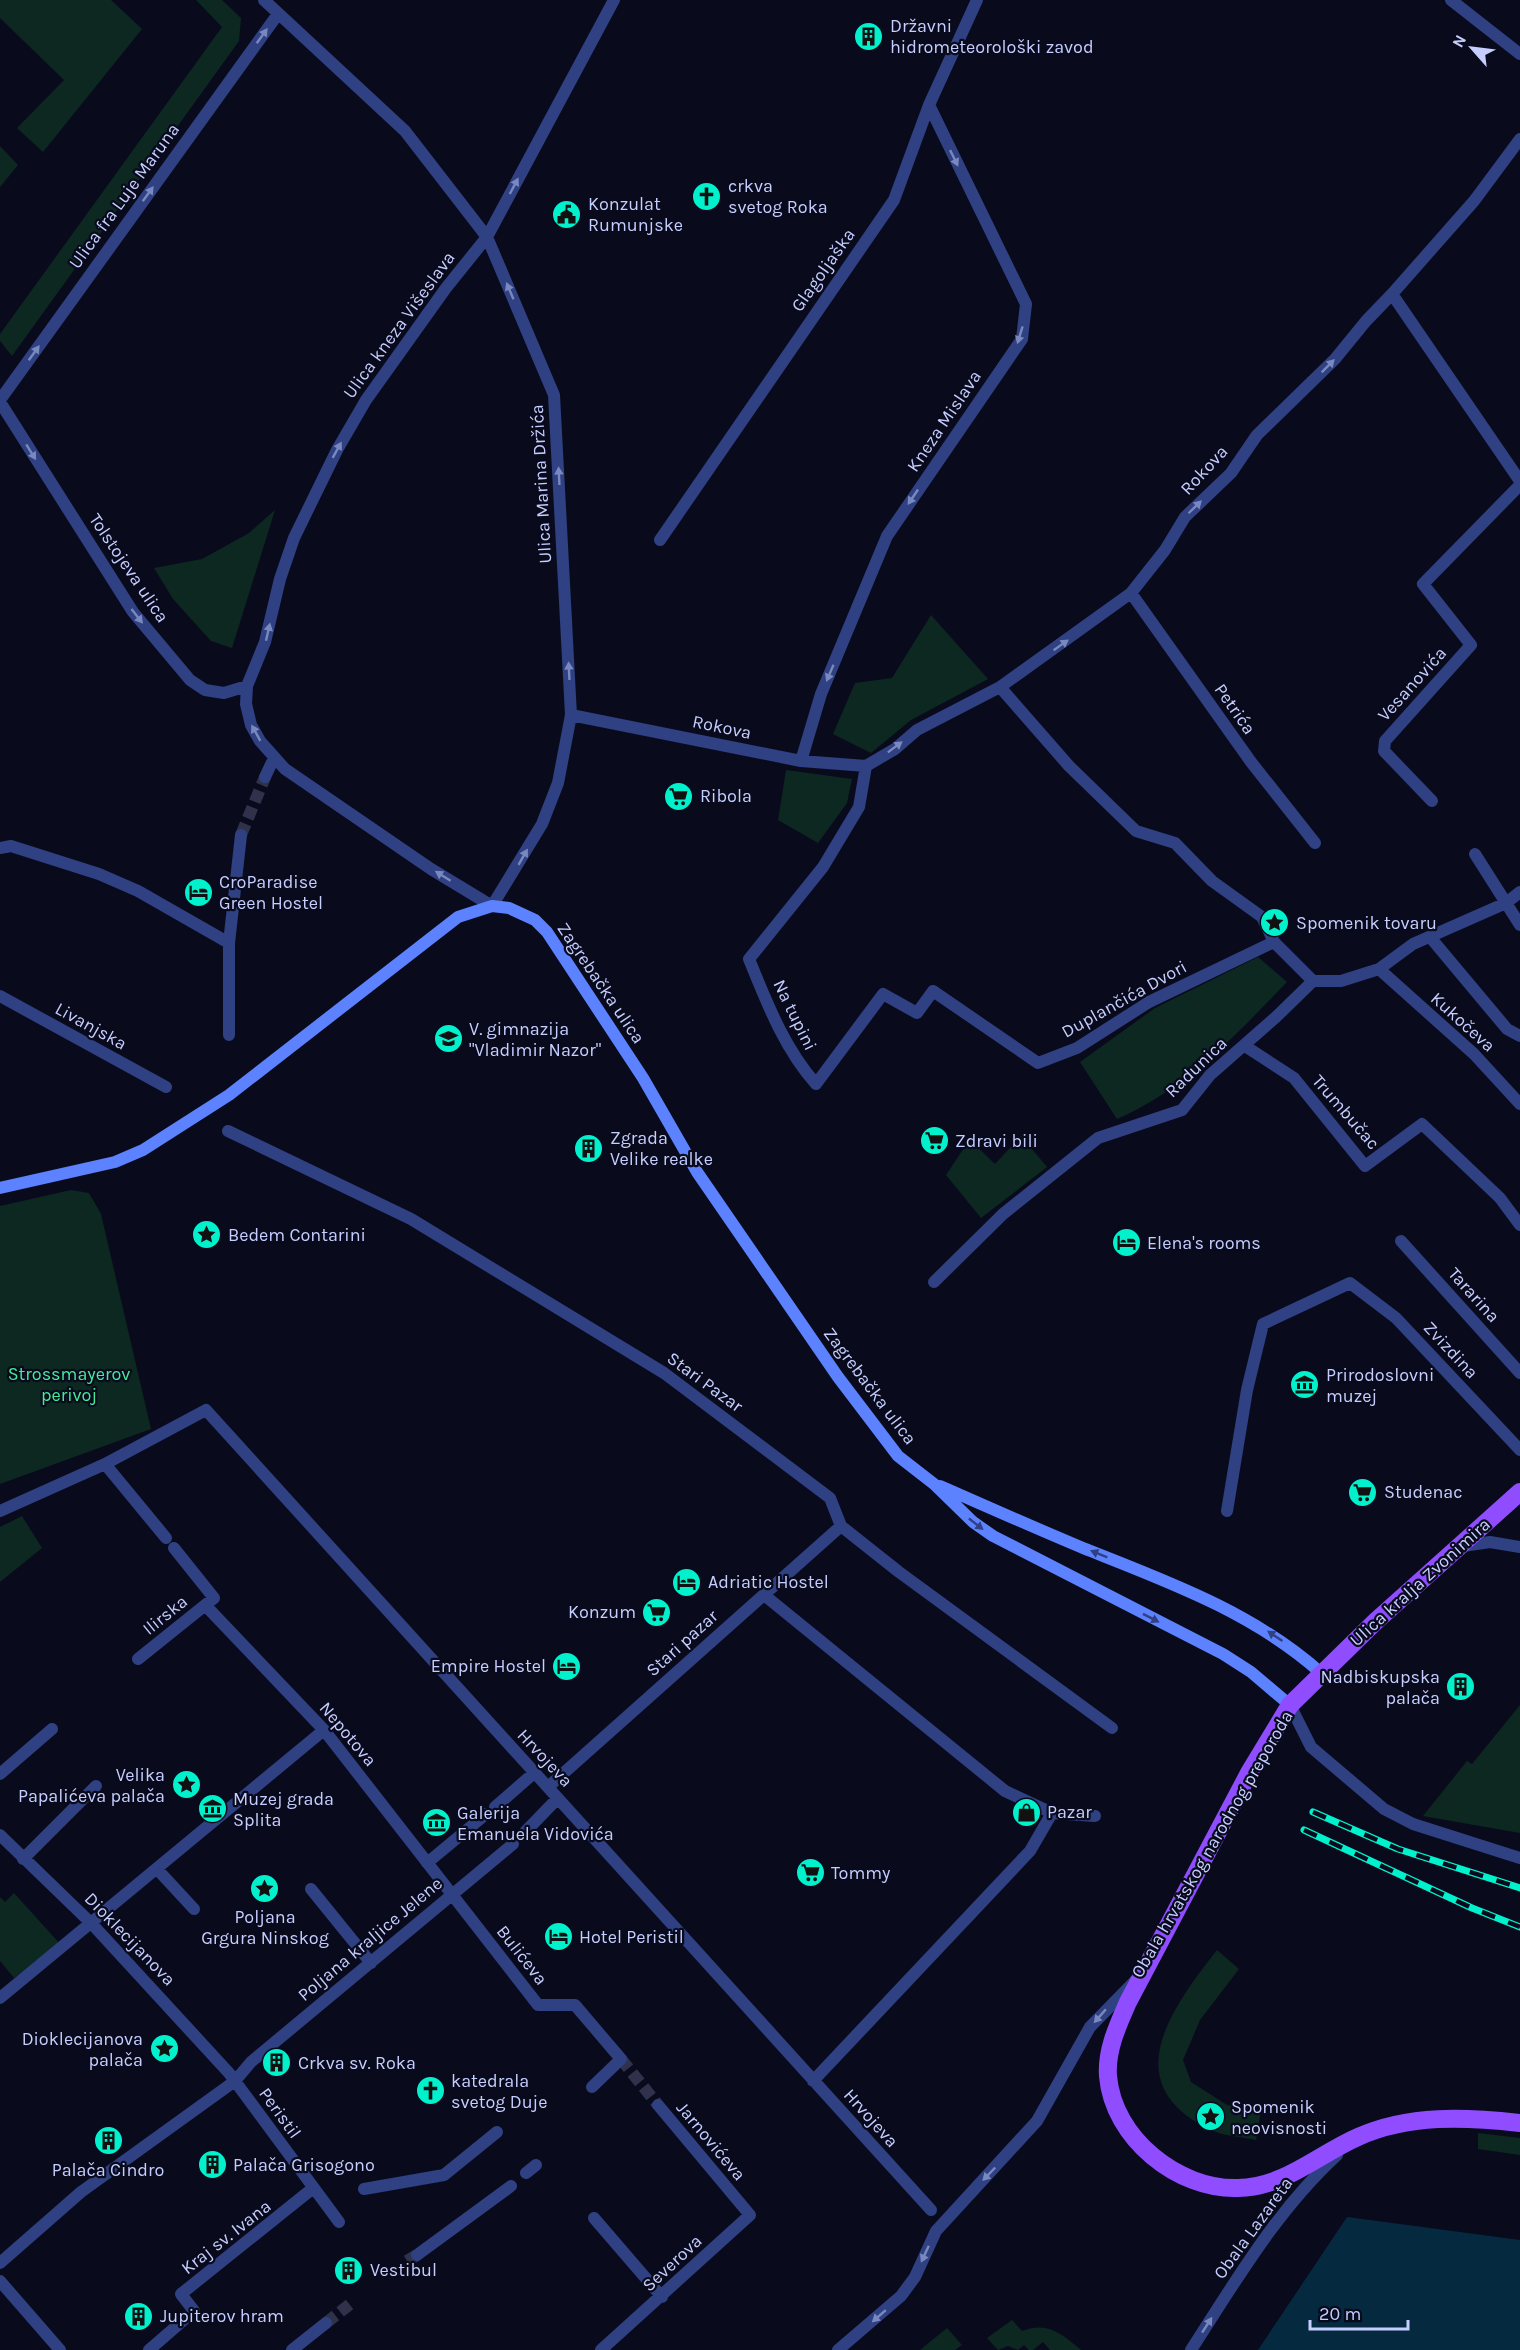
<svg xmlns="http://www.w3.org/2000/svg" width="1520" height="2350" font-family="Karla,sans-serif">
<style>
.green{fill:#0c2820}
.water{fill:#052a40}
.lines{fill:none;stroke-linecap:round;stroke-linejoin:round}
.street-tunnel{stroke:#2f324a;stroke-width:12;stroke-dasharray:12 6;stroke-linecap:butt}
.street{stroke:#2f4182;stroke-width:12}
.secondary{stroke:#5d82ff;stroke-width:12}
.primary{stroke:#8f4dff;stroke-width:18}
.rail-casing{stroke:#00f1cc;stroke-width:7}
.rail{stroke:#090b1d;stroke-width:4.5;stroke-dasharray:14;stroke-linecap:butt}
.oneway{fill:#7a88c0}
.oneway2{fill:#2f4183}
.labels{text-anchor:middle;stroke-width:4.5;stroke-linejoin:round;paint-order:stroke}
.poi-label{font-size:18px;fill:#c6ceff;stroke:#090b1d;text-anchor:start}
.street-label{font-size:18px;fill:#c6ceff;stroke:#090b1d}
.park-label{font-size:18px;fill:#45eb98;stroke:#090b1d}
</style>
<rect width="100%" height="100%" fill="#090b1d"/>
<!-- green -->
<path class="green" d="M0,0H111L142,29L43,152L17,128L64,80L0,18Z
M196,0H222L241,18L239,41L12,356L0,341V334L222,27Z
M0,146L18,165L0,187Z
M275,510L232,648L211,641L173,599L154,568L202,559L249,533Z
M931,615L988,679L911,720L871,753L833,734L855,683L892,678Z
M786,770L852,779L847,803L818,843L778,820Z
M1258,957L1287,982C1236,1035 1186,1089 1117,1119L1080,1062L1155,1008Z
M1021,1136L1047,1167L981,1218L946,1175L968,1142L974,1144L995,1164Z
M71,1190L89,1193L101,1214L151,1429L0,1484V1206Z
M22,1516L42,1548L0,1582V1527Z
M1520,1705V1833L1423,1816L1467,1761L1472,1764Z
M14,1893L61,1945L14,1978L0,1961V1897L5,1902Z
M1217,1950L1239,1969L1200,2020L1183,2060L1191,2082L1227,2105L1261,2110L1256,2140C1242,2137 1224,2136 1211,2130C1115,2084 1171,2009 1217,1950Z
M1478,2133L1520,2138V2155L1478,2149Z
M1012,2320L1022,2331C1048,2321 1062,2334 1081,2350H1050L1043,2342L1033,2350H1029L1024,2345L1018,2350L1008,2346L998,2350L987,2338Z
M947,2328L962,2345L955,2350H920Z"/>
<!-- water -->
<path class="water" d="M1347,2217L1520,2240V2350H1258Z"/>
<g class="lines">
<!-- street-tunnel -->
<path class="street-tunnel" d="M241,835L265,777
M621,2059L658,2105
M407,2261L417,2255
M326,2323L354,2301"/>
<!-- street -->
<path class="street" d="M264,0L405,131L487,237L554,395L571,715L558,783L542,824L492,906L431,869L285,769L260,741L251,725L246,704L247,686L265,642L280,579L294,538L337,450L366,400L446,288L487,237L614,0
M1451,0L1520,54
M1392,294L1520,481
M0,400L278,14
M0,402L133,612L190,680L205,690L224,693L247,686
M660,540L894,200L929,105L977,0
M1131,593L1251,762L1315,843
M1000,687L1069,766L1136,831L1175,843L1212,881L1262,917L1274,942L1313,981
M571,715L801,761L866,766L895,749L917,730L1000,687L1131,593L1165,550L1185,517L1231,473L1257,435L1335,359L1366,321L1392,294L1474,201L1520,139
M801,761L821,694L887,536L1022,339L1026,304L929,105
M866,766L859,807L823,867L749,959C767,1003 784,1048 816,1084L883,994L917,1013L933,991L1038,1063L1077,1048L1149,1002L1274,942
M265,777L274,758
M1432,801L1384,751L1385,741L1471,645L1423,584L1520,485
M0,848L11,846L99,874L138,891L229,943
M1475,854L1520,925
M1430,937L1507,1029L1520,1036
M1379,969L1474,1054L1520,1104
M0,996L166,1087
M229,1035V943L241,835
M1245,1046L1294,1078L1365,1166L1422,1124L1500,1198L1520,1225
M228,1131L411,1219L664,1373L830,1498L841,1526L899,1572L1112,1728
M1401,1241L1520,1373
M934,1282L1003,1214L1098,1138L1182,1110L1210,1075L1276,1017L1313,981H1341L1379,969L1413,944L1506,903L1520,892
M105,1464L166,1538
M0,1511L105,1464L206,1410L931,2210
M1227,1511L1247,1390L1263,1324L1350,1283L1396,1318L1520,1450
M1463,1546L1490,1542L1520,1547
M764,1595L1005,1791L1052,1813L1095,1816
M205,1605L324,1730L538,2005H575L621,2059L592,2087
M138,1659L214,1598L174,1548
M1290,1705L1311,1747L1384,1809L1413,1824L1520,1858
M0,1774L52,1729
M548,1787L841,1526
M495,1807L534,1773
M525,1832L558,1798
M0,1835L92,1924L229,2073L339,2222
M23,1859L96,1786
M427,1863L486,1814
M157,1869L194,1909
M311,1889L371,1963
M0,1998L324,1730
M813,2081L1030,1851L1052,1813
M526,2173L536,2165
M364,2189L444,2175L497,2132
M594,2218L662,2297
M417,2255L511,2186
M0,2263L81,2192L235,2081L251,2062L513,1844
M0,2281L60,2350
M149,2350L194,2311L181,2294L312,2189
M292,2350L326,2323
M601,2350L750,2215L658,2105
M838,2350L901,2296L915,2277L936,2231L1037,2121L1090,2027L1135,1981
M1191,2350C1235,2282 1277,2210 1337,2155"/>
<!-- secondary -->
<path class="secondary" d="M0,1188L115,1162L143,1150L229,1095L458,917L492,906L509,908L535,920L547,932L643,1078L697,1172L838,1377L898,1456L934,1484L973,1522L993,1536L1223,1654L1251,1672L1290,1705
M940,1486C988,1507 1035,1528 1083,1548C1166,1581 1253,1612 1321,1673"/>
<!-- primary -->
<path class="primary" d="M1520,1492L1376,1621L1290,1705L1249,1773L1128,2002C1118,2025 1106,2050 1108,2076C1113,2138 1178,2190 1238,2188C1285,2187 1317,2155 1358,2137C1409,2114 1466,2117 1520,2123"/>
<defs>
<path id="rail" d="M1313,1812L1398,1849L1520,1888
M1304,1830L1472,1908L1520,1927"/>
</defs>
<!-- rail casing -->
<use href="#rail" class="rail-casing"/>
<!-- rail -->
<use href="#rail" class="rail"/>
</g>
<!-- one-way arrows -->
<defs><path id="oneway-solid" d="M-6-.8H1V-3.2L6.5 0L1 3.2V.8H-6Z" transform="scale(1.5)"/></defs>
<g class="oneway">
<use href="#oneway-solid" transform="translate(262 36) rotate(-54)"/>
<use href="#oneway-solid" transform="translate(954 158) rotate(64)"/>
<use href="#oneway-solid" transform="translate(514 186) rotate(-62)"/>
<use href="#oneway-solid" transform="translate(148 194) rotate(-54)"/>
<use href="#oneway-solid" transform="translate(510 291) rotate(-113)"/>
<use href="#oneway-solid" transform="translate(1020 335) rotate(107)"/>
<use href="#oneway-solid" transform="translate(34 353) rotate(-54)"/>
<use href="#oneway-solid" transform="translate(1328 366) rotate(-45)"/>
<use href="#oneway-solid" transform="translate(337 450) rotate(-61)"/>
<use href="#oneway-solid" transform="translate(31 452) rotate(58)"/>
<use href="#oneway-solid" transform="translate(559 476) rotate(-93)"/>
<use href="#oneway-solid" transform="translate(913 497) rotate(124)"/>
<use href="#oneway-solid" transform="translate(1195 507) rotate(-44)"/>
<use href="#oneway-solid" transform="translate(137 616) rotate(52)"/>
<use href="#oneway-solid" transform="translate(268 632) rotate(-77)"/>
<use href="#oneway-solid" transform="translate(1061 645) rotate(-35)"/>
<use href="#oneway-solid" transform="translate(569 671) rotate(-93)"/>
<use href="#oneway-solid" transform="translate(830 673) rotate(113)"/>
<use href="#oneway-solid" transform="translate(256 733) rotate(-119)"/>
<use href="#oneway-solid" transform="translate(895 747) rotate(-37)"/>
<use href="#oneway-solid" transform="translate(523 857) rotate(-60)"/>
<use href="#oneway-solid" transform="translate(443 876) rotate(-148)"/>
<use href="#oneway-solid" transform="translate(1100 2016) rotate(131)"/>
<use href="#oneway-solid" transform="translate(989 2174) rotate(134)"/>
<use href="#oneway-solid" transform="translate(925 2254) rotate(115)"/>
<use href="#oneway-solid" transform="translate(879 2316) rotate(139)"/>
<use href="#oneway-solid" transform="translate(1207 2325) rotate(-57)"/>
</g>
<g class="oneway2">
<use href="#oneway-solid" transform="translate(976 1524) rotate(38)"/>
<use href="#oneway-solid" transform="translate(1099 1554) rotate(-158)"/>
<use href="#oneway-solid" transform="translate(1151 1618) rotate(27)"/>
<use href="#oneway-solid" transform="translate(1275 1636) rotate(-146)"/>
</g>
<!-- icons -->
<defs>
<symbol id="building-disc" viewBox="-11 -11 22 22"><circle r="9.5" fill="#00f1cc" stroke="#090b1d"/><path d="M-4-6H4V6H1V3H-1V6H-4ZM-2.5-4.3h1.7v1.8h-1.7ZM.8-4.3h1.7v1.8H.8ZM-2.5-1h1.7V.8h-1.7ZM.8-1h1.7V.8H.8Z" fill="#111"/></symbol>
<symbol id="church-disc" viewBox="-11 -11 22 22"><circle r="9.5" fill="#00f1cc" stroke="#090b1d"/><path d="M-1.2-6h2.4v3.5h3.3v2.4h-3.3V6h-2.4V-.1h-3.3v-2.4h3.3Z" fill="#111"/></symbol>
<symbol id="civic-disc" viewBox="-11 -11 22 22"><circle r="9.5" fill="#00f1cc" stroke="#090b1d"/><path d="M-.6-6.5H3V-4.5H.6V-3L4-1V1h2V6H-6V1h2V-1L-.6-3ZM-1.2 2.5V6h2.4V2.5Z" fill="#111"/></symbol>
<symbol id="supermarket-disc" viewBox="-11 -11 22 22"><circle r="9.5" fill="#00f1cc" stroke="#090b1d"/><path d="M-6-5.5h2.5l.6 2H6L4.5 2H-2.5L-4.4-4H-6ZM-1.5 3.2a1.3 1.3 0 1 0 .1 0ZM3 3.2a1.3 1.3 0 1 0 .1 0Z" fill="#111"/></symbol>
<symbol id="hotel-disc" viewBox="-11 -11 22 22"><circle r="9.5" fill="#00f1cc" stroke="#090b1d"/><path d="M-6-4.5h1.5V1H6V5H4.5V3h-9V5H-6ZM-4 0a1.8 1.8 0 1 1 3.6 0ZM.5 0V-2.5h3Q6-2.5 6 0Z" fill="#111"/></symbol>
<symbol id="sight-disc" viewBox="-11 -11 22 22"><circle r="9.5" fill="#00f1cc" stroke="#090b1d"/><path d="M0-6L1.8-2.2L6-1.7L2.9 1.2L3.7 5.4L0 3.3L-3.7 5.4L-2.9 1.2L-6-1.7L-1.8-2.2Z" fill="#111"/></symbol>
<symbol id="school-disc" viewBox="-11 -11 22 22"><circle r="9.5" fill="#00f1cc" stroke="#090b1d"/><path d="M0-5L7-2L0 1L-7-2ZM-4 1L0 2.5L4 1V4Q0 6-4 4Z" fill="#111"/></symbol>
<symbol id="museum-disc" viewBox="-11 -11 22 22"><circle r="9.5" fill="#00f1cc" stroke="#090b1d"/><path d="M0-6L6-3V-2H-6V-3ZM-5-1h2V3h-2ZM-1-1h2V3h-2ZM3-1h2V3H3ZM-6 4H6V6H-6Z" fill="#111"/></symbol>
<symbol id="shop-disc" viewBox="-11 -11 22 22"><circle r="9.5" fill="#00f1cc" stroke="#090b1d"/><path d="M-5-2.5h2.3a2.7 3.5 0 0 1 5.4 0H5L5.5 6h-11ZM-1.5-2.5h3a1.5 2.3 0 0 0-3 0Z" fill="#111"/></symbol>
</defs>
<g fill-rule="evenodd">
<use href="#building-disc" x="852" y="20" width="33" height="33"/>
<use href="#church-disc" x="690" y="180" width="33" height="33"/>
<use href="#civic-disc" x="550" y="198" width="33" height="33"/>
<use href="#supermarket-disc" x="662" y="780" width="33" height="33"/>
<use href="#hotel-disc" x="182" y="876" width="33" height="33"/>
<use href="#sight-disc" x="1258" y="906" width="33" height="33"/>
<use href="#school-disc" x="432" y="1022" width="33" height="33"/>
<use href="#supermarket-disc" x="918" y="1124" width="33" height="33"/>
<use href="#building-disc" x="572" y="1132" width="33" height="33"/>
<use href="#sight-disc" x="190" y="1218" width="33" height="33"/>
<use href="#hotel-disc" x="1110" y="1226" width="33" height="33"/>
<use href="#museum-disc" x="1288" y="1368" width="33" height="33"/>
<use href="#supermarket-disc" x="1346" y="1476" width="33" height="33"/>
<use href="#hotel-disc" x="670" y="1566" width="33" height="33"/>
<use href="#supermarket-disc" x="640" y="1596" width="33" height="33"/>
<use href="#hotel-disc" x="550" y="1650" width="33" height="33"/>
<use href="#building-disc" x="1444" y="1670" width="33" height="33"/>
<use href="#sight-disc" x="170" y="1768" width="33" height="33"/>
<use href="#museum-disc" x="196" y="1792" width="33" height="33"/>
<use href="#shop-disc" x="1010" y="1796" width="33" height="33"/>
<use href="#museum-disc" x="420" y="1806" width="33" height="33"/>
<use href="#supermarket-disc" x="794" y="1856" width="33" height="33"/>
<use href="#sight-disc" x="248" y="1872" width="33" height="33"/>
<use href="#hotel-disc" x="542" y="1920" width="33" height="33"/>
<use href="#sight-disc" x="148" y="2032" width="33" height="33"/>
<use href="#building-disc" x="260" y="2046" width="33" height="33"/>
<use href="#church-disc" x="414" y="2074" width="33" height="33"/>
<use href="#sight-disc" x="1194" y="2100" width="33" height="33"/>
<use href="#building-disc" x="92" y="2124" width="33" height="33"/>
<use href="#building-disc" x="196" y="2148" width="33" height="33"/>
<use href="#building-disc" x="332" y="2254" width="33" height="33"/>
<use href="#building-disc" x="122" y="2300" width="33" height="33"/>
</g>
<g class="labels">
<!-- poi labels -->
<g class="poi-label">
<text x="890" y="32">Državni<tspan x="890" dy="21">hidrometeorološki zavod</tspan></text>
<text x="728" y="192">crkva<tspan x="728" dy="21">svetog Roka</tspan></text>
<text x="588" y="210">Konzulat<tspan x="588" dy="21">Rumunjske</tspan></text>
<text x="700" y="802">Ribola</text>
<text x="219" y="888">CroParadise<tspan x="219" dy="21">Green Hostel</tspan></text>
<text x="1296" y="929">Spomenik tovaru</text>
<text x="469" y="1035">V. gimnazija<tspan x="469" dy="21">"Vladimir Nazor"</tspan></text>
<text x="610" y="1144">Zgrada<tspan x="610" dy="21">Velike realke</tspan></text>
<text x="955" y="1147">Zdravi bili</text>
<text x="228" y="1241">Bedem Contarini</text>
<text x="1147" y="1249">Elena's rooms</text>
<text x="1326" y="1381">Prirodoslovni<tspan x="1326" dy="21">muzej</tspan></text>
<text x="1384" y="1498">Studenac</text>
<text x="708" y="1588">Adriatic Hostel</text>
<text x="636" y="1618" text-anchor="end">Konzum</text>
<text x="546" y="1672" text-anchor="end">Empire Hostel</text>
<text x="1440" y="1683" text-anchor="end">Nadbiskupska<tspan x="1440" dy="21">palača</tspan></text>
<text x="165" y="1781" text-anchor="end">Velika<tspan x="165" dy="21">Papalićeva palača</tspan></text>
<text x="233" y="1805">Muzej grada<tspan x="233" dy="21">Splita</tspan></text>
<text x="1047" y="1818">Pazar</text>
<text x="457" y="1819">Galerija<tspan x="457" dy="21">Emanuela Vidovića</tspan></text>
<text x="831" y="1879">Tommy</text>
<text x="265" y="1923" text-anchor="middle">Poljana<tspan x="265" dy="21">Grgura Ninskog</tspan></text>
<text x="579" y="1943">Hotel Peristil</text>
<text x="143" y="2045" text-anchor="end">Dioklecijanova<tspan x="143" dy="21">palača</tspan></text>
<text x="298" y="2069">Crkva sv. Roka</text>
<text x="451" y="2087">katedrala<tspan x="451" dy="21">svetog Duje</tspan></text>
<text x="1231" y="2113">Spomenik<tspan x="1231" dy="21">neovisnosti</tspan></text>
<text x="233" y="2171">Palača Grisogono</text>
<text x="108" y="2176" text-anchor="middle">Palača Cindro</text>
<text x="370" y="2276">Vestibul</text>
<text x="160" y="2322">Jupiterov hram</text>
</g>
<!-- street labels -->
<g class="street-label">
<text transform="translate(124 196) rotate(-54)" y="6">Ulica fra Luje Maruna</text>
<text transform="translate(823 270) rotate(-55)" y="6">Glagoljaška</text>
<text transform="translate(399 325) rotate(-54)" y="6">Ulica kneza Višeslava</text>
<text transform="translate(944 421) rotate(-56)" y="6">Kneza Mislava</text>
<text transform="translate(1204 470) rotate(-47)" y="6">Rokova</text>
<text transform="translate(541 484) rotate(-93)" y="6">Ulica Marina Držića</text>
<text transform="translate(129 568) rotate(56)" y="6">Tolstojeva ulica</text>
<text transform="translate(1412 684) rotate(-48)" y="6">Vesanovića</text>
<text transform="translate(1235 709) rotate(55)" y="6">Petrića</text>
<text transform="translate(722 727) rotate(12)" y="6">Rokova</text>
<text transform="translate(601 983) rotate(56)" y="6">Zagrebačka ulica</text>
<text transform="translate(1124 999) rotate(-29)" y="6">Duplančića Dvori</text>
<text transform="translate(795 1015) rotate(64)" y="6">Na tupini</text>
<text transform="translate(1463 1022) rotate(42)" y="6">Kukočeva</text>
<text transform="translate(91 1026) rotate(29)" y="6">Livanjska</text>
<text transform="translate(1196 1067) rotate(-44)" y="6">Radunica</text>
<text transform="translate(1346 1112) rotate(49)" y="6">Trumbučac</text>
<text transform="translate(1474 1295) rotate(48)" y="6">Tararina</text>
<text transform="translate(1451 1350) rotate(47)" y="6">Zvizdina</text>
<text transform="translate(705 1382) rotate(36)" y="6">Stari Pazar</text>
<text transform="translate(870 1386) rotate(53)" y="6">Zagrebačka ulica</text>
<text transform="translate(1420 1582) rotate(-42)" y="6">Ulica kralja Zvonimira</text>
<text transform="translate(165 1615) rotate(-39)" y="6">Ilirska</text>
<text transform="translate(682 1643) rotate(-42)" y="6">Stari pazar</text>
<text transform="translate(348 1734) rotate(50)" y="6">Nepotova</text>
<text transform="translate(545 1758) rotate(47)" y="6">Hrvojeva</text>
<text transform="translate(1212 1844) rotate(-60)" y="6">Obala hrvatskog narodnog preporoda</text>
<text transform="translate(130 1939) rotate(46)" y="6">Dioklecijanova</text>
<text transform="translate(370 1939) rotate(-40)" y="6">Poljana kraljice Jelene</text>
<text transform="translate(522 1955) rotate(52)" y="6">Bulićeva</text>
<text transform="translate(280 2113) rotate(54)" y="6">Peristil</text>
<text transform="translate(871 2118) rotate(48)" y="6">Hrvojeva</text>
<text transform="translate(711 2141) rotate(50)" y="6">Jarnovićeva</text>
<text transform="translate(1253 2228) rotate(-54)" y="6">Obala Lazareta</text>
<text transform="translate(226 2237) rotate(-38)" y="6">Kraj sv. Ivana</text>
<text transform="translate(672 2263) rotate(-43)" y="6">Severova</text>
</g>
<!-- park labels -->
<g class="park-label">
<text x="69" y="1380">Strossmayerov<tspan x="69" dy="21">perivoj</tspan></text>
</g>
</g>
<!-- north arrow -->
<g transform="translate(1472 48) rotate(298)" stroke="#090b1d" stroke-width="4.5" paint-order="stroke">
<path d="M0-4.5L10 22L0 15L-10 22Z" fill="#c6ceff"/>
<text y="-9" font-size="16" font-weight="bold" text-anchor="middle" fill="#c6ceff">N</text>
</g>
<!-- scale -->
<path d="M1310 2320v9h98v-9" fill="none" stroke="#c6ceff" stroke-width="3"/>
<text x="1319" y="2320" font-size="18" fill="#c6ceff" stroke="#090b1d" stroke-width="4.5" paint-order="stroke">20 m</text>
</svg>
